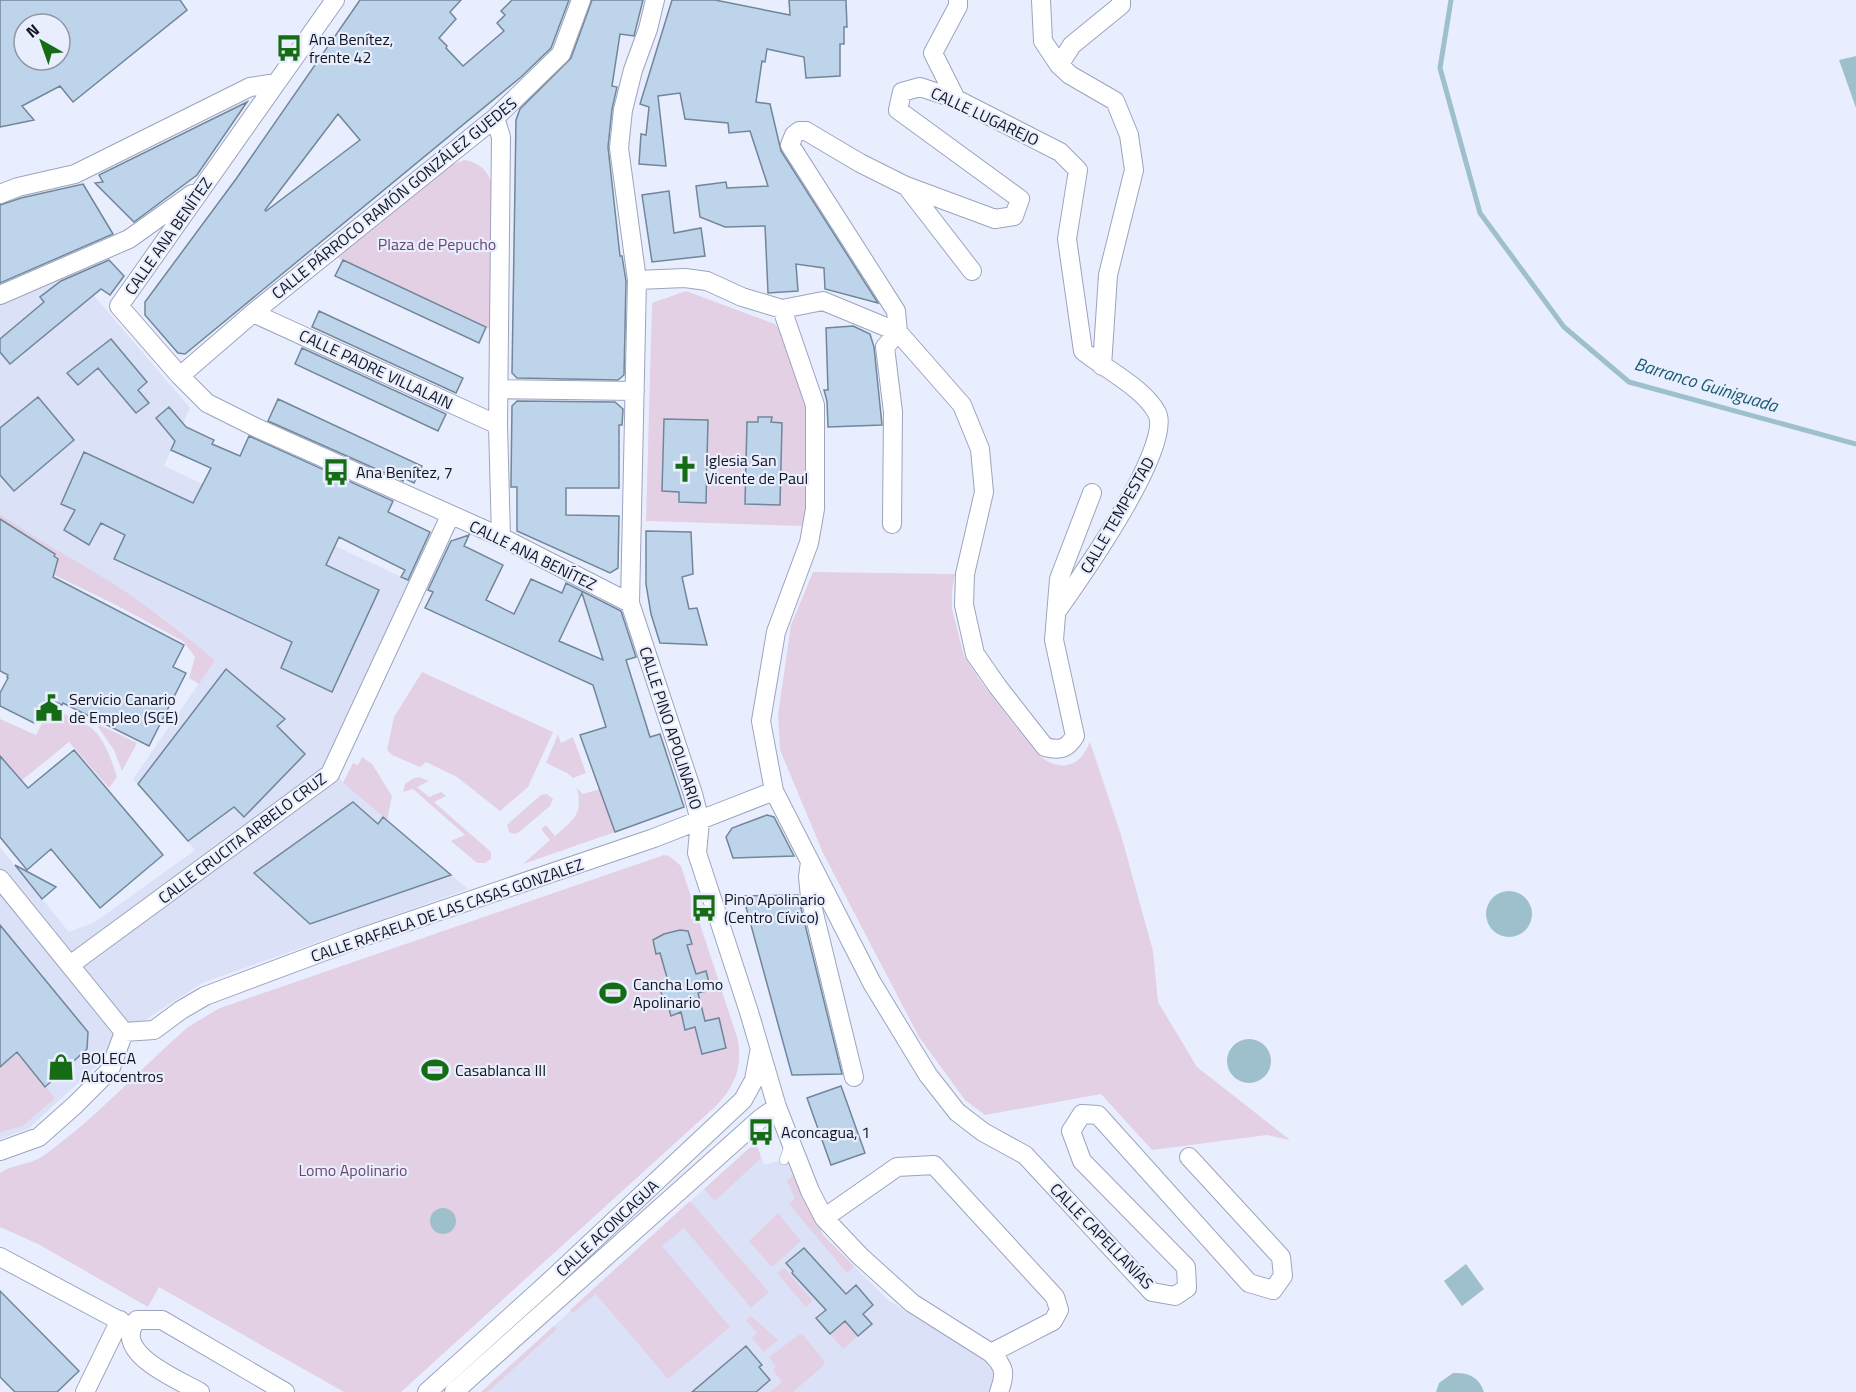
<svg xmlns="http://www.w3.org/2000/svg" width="1856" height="1392" font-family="'Titillium Web',sans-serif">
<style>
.built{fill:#dbe1f6}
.green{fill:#e3d0e4}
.water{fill:#9ec0cc}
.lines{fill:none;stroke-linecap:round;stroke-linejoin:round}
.stream{stroke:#9ec0cc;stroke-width:5}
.building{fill:#bdd4ea;stroke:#71869a;stroke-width:1.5;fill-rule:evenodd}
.lane-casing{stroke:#9ca4be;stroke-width:10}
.street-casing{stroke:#9ca4be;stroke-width:20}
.lane{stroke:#fff;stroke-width:9}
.street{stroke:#fff;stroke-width:18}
.labels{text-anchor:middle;stroke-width:4.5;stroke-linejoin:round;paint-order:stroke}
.poi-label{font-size:16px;fill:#12151e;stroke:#e9eeff;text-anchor:start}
.street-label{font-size:16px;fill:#12151e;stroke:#e9eeff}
.park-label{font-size:16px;fill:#69486c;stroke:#e9eeff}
.water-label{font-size:18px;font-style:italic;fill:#195c6e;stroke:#e9eeff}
</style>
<rect width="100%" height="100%" fill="#e9eeff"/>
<!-- built -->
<path class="built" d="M74,272L190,408L164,466L410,581L327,758L343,783L468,889L202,983L151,1016L28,1129L0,1139V847L69,932L95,922L195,850L133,779L215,660L163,618L126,592L28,534L0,514V305Z
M756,1142L764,1165L790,1158L802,1192L823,1235L888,1300L989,1362L996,1372L991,1392H481Z"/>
<!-- green -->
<path class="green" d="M465,160C480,163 489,171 492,186L490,329L336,257L448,166Z
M686,291L775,324L786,336L810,422L808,521L805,526L646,521L652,303Z
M0,514C41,543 85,565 126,592C157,613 186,636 215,660L199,684L189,678L195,657L183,641L116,605L46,571L58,561V559L54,556L55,554L0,519Z
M813,572L955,574L952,590V609L964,656L981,682L1035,751C1045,763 1065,772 1079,759C1084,755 1087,748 1090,742L1121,835L1153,951L1158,1002L1197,1067L1290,1140L1267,1135L1152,1150L1101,1094L985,1115L965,1100L919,1037L823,853L780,750L778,715L791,625Z
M422,672L553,732L528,787L500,811L457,777L426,762L420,767L392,755L387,750L394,717Z
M50,708C63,714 78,719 90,727C104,737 112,761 117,777L109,788L69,742L5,794L0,762V719L36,735Z
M100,725L137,743L122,771L114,750L98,727Z
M558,734L561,743L573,737L586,773L573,778L567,773L546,763Z
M362,757L372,764L392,796L387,820L343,783L353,763L358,765Z
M419,777L429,781L417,787L429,797L441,792L446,796L434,802L491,852V859L485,863H477L451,841L465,835L413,789L403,792L405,784L412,779Z
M577,788L583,794L600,789L615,832L523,864L550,840L541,829L546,825L555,836C574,819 583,815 577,788Z
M547,794L553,799L550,806L519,832L514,834L509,832L507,825L510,822L541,795Z
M664,855L669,856L681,866L738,1040C742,1068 736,1084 717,1105L401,1392H344L159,1287L148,1307L40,1245L0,1227V1173C12,1164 30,1165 43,1156C95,1119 140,1069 188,1027L220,1008Z
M18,1053L55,1098L23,1126L0,1132V1067Z
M756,1142L761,1158L715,1201L704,1189Z
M796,1173L802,1192L823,1235L854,1266L847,1273L789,1204L795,1198L787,1181Z
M690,1201L769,1292L751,1308L684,1228L662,1246L730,1327L668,1379L596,1294L657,1242L573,1313L570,1310Z
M778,1213L801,1241L772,1267L749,1241Z
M784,1268L813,1301L806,1307L777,1273Z
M751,1316L778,1340L764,1352L752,1338L757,1333L746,1320Z
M845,1321L858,1336L843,1349L830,1334Z
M554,1326L557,1329L488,1392H481Z
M800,1334L803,1335L825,1362L822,1367L793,1392H770L782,1382L773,1370L776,1366L769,1357Z"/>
<!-- water -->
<path class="water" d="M1856,56V108L1839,60Z
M1486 914a23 23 0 1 1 46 0a23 23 0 1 1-46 0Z
M1227 1061a22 22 0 1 1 44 0a22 22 0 1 1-44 0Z
M430 1221a13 13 0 1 1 26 0a13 13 0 1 1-26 0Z
M1466,1264L1484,1289L1462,1306L1444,1281Z
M1453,1373C1469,1372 1479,1377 1484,1392H1436L1439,1383Z"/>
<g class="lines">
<!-- stream -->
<path class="stream" d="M1451,0L1440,68L1480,213L1564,327L1629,382L1856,444"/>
</g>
<!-- building -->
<path class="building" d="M0,0H180L187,10L73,102L60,86L22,106L34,120L0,127ZM24,24H60V60H24Z
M360,0H461L450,12L456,19L439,38L447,46L446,48L463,66L504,31L497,23L505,15L501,11L512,0H569L551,48L521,77L185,354L178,353L145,315V302L236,179ZM338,114L360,140L266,211L265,210Z
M592,0H643L634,36L620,34L612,86L617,87L612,109L608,147L620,256H622L626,281L624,375L618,380L517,378L512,373L516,120L520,109L571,58Z
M672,0H715L790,15L789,0H846L847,27H844V44H840V76L806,78L804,57L767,49L765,62L762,61L756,102L770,104L781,151L878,303L825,289L824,268L796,264L798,291L768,293L765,226L725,227L700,217L696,186L726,182L727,188L768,186L750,131L729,133L728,123L685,119L680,93L658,96L666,166L639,164L641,134L646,135L649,107L640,104Z
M247,102L197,175L134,222L95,183L103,182L99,175Z
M83,184L113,234L0,283V205L21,198Z
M669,191L674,233L701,228L705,256L652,262L642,195Z
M109,260L124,276L110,295L101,289L10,364L0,352V339L44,302L40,297L61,281Z
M343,260L486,327L479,343L335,276Z
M319,311L463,378L456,393L312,327Z
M853,326L870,334L874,347L882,425L828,427L827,401L824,390H828L826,328Z
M111,339L147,382L138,390L149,403L136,413L98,368L78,385L67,373Z
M302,348L446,414L438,431L295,364Z
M38,397L74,440L14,491L0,475V428Z
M278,399L422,466L414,483L404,478L403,481L268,421Z
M517,401L615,402L623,409L622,425H619V488H566V515L619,516L618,568L610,573L517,531V487H511V483L512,406Z
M169,407L186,427L214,440L212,444L240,456L249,436L393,501L388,512L430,532L408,580L401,577L405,570L339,537L326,565L379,590L332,692L281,668L292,642L114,559L125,535L101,523L89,545L64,530L75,510L61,504L84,452L193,503L211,468L171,450L175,441L156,418Z
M758,417H772L771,422L782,423L780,505L745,504L747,422H758Z
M664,419L708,420L706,503L679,502V492L662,491Z
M0,519L55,554L54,556L58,559L53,577L184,645L173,667L186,673L149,746L63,703L62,705L47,698L34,723L0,706V693L8,678L7,677L8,675L0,671Z
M646,531L691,532L693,574L682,577L689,609L697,608L707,645L660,643L651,614L646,584Z
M469,535L464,546L503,565L486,600L514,614L531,579L562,593L566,583L621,611L636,657L626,660L650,737L660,734L684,807L615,832L580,735L606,727L593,685L425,608L433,592L428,590L451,541ZM582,593L603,660L559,641Z
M226,669L285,719L277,726L305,754L244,817L234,807L188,841L138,784Z
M74,750L163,855L100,908L51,849L27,870L0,837V756L28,788Z
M353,802L378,824L383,817L451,875L310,924L254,873Z
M767,815L774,817L794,856L733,858L726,837L732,828Z
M15,865L56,887L42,899Z
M798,895L799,900L842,1074L792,1075L743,896Z
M0,925L88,1032L87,1049L45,1087L17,1052L0,1067Z
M680,930L688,931L692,944L687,945L696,974L706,971L711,990L698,993L705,1021L719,1018L726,1048L702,1054L695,1027L685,1030L681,1012L671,1016L667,1002L664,1003L659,984L668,981L660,953L656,954L653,940L664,934Z
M841,1086L865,1153L831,1165L807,1098Z
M804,1248L846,1294L856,1285L873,1305L863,1314L872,1324L858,1336L845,1321L830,1334L816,1318L826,1310L792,1273L793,1271L786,1263Z
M0,1291L79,1371L57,1392H15L0,1377Z
M746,1346L762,1365L759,1367L770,1380L756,1392H692Z"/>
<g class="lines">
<defs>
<path id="lane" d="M784,1160L790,1144"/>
<path id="street" d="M335,0L119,306L180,376L207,403L257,428L501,537L630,603
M655,0L648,29L633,70L623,110L619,148L637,280L630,603L693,794L700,821L697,853L749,1012L777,1107L810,1191L824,1218L860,1256L912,1303L991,1353C1005,1367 1006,1373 999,1392
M1041,0L1043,41L1059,65
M956,99L933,53L958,6V0
M495,118L501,137L498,425L501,537
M907,187L972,271
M0,194L18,187L75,174L250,87L276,83
M637,280L685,278L707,281L742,297L782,309L823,301L898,332L962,405L980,449L984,492L965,574L964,605L975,654L998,687L1045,747C1060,751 1067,749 1075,736L1054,640L1059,579L1092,493
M0,295L129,239L192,194
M782,309L815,405V509L809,543L776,632L761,721L774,791L872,983L928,1075L957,1112L983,1132L1025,1155L1152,1292L1175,1296L1187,1288L1186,1267L1082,1161L1071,1131L1082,1114L1098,1115L1249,1283L1273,1290L1283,1276L1281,1257L1189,1157
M253,313L498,425
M898,332L896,311L790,145L794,135L799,131H806L860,163L906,186L995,219L1014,216L1020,199L898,110L902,92L920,87L956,99L1060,152L1078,170L1067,239L1083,351C1105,369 1144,388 1157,413C1174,446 1079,580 1057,611
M1102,366L1108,275L1134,170L1129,135L1115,101L1070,75L1059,65L1072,45L1121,5V0
M180,376L253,313L495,118L561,54L581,0
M499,389L635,391
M892,524L893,412L885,347L898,332
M810,862L808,877L810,897L854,1077
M0,879L124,1032
M70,965L330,774L450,516
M124,1032L154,1030L181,1010L205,996L360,938L654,838L774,791
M0,1151L39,1137L75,1105L110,1070L124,1032
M824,1218L897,1167L934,1165L1055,1297L1059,1310L1053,1321L991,1353
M0,1257L131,1327
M85,1392L120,1320
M200,1392C177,1379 110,1352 137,1320H162L285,1392
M427,1392L550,1281L743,1100L754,1080L759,1053
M454,1392L761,1118L777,1107"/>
</defs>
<!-- lane casing -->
<use href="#lane" class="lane-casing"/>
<!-- street casing -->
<use href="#street" class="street-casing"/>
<!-- lane -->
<use href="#lane" class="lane"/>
<!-- street -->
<use href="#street" class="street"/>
</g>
<!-- icons -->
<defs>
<symbol id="bus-bare" viewBox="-9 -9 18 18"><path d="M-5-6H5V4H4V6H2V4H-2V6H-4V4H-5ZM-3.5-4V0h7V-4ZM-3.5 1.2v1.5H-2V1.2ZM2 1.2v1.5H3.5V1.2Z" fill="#166c14" stroke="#e9eeff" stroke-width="2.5" paint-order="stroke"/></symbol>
<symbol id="church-bare" viewBox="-9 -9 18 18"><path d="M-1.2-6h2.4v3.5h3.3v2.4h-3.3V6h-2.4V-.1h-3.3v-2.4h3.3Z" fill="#166c14" stroke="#e9eeff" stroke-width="2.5" paint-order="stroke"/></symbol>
<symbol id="civic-bare" viewBox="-9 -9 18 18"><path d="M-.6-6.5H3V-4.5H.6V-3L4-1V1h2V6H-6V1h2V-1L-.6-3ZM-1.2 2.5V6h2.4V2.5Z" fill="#166c14" stroke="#e9eeff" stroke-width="2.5" paint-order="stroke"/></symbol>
<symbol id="stadium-bare" viewBox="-9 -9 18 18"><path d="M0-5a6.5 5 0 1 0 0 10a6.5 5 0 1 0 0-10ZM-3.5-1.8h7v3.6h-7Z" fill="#166c14" stroke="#e9eeff" stroke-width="2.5" paint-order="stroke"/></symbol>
<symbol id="shop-bare" viewBox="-9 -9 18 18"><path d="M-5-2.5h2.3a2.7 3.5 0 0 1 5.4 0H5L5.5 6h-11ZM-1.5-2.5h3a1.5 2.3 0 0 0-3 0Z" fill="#166c14" stroke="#e9eeff" stroke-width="2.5" paint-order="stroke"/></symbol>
</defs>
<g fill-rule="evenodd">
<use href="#bus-bare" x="270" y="29" width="38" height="38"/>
<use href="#church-bare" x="666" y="450" width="38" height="38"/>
<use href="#bus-bare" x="317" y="453" width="38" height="38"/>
<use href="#civic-bare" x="30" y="689" width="38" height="38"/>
<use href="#bus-bare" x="685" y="889" width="38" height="38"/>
<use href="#stadium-bare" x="594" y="974" width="38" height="38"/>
<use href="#shop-bare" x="42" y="1048" width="38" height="38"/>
<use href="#stadium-bare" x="416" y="1051" width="38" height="38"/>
<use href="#bus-bare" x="742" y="1113" width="38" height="38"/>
</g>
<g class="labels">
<!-- poi labels -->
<g class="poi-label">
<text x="309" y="45">Ana Benítez,<tspan x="309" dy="18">frente 42</tspan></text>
<text x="705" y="466">Iglesia San<tspan x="705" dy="18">Vicente de Paul</tspan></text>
<text x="356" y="478">Ana Benítez, 7</text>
<text x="69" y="705">Servicio Canario<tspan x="69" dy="18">de Empleo (SCE)</tspan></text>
<text x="724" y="905">Pino Apolinario<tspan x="724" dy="18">(Centro Cívico)</tspan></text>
<text x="633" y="990">Cancha Lomo<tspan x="633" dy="18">Apolinario</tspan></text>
<text x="81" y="1064">BOLECA<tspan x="81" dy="18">Autocentros</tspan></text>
<text x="455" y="1076">Casablanca III</text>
<text x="781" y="1138">Aconcagua, 1</text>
</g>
<!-- street labels -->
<g class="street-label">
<text transform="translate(985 116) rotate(25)" y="6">CALLE LUGAREJO</text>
<text transform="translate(394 198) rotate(-39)" y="6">CALLE PÁRROCO RAMÓN GONZÁLEZ GUEDES</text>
<text transform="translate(168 236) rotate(-55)" y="6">CALLE ANA BENÍTEZ</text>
<text transform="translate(376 369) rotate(25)" y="6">CALLE PADRE VILLALAIN</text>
<text transform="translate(1117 515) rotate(-60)" y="6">CALLE TEMPESTAD</text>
<text transform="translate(533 555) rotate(26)" y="6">CALLE ANA BENÍTEZ</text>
<text transform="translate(671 728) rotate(72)" y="6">CALLE PINO APOLINARIO</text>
<text transform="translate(242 838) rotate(-37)" y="6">CALLE CRUCITA ARBELO CRUZ</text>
<text transform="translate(447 910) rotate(-19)" y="6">CALLE RAFAELA DE LAS CASAS GONZALEZ</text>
<text transform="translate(607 1228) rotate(-43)" y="6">CALLE ACONCAGUA</text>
<text transform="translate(1102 1236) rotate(46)" y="6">CALLE CAPELLANÍAS</text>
</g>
<!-- park labels -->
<g class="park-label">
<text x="437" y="250">Plaza de Pepucho</text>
<text x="353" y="1176">Lomo Apolinario</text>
</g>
<!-- water labels -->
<g class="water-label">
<text transform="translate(1706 385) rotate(17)" y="6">Barranco Guiniguada</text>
</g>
</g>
<!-- north arrow -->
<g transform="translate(42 42) rotate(320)"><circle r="28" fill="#e9eeff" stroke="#9397a5" stroke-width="1.5"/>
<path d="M0-4.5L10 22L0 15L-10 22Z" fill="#166c14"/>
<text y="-9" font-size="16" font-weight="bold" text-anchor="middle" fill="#12151e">N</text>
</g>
</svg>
